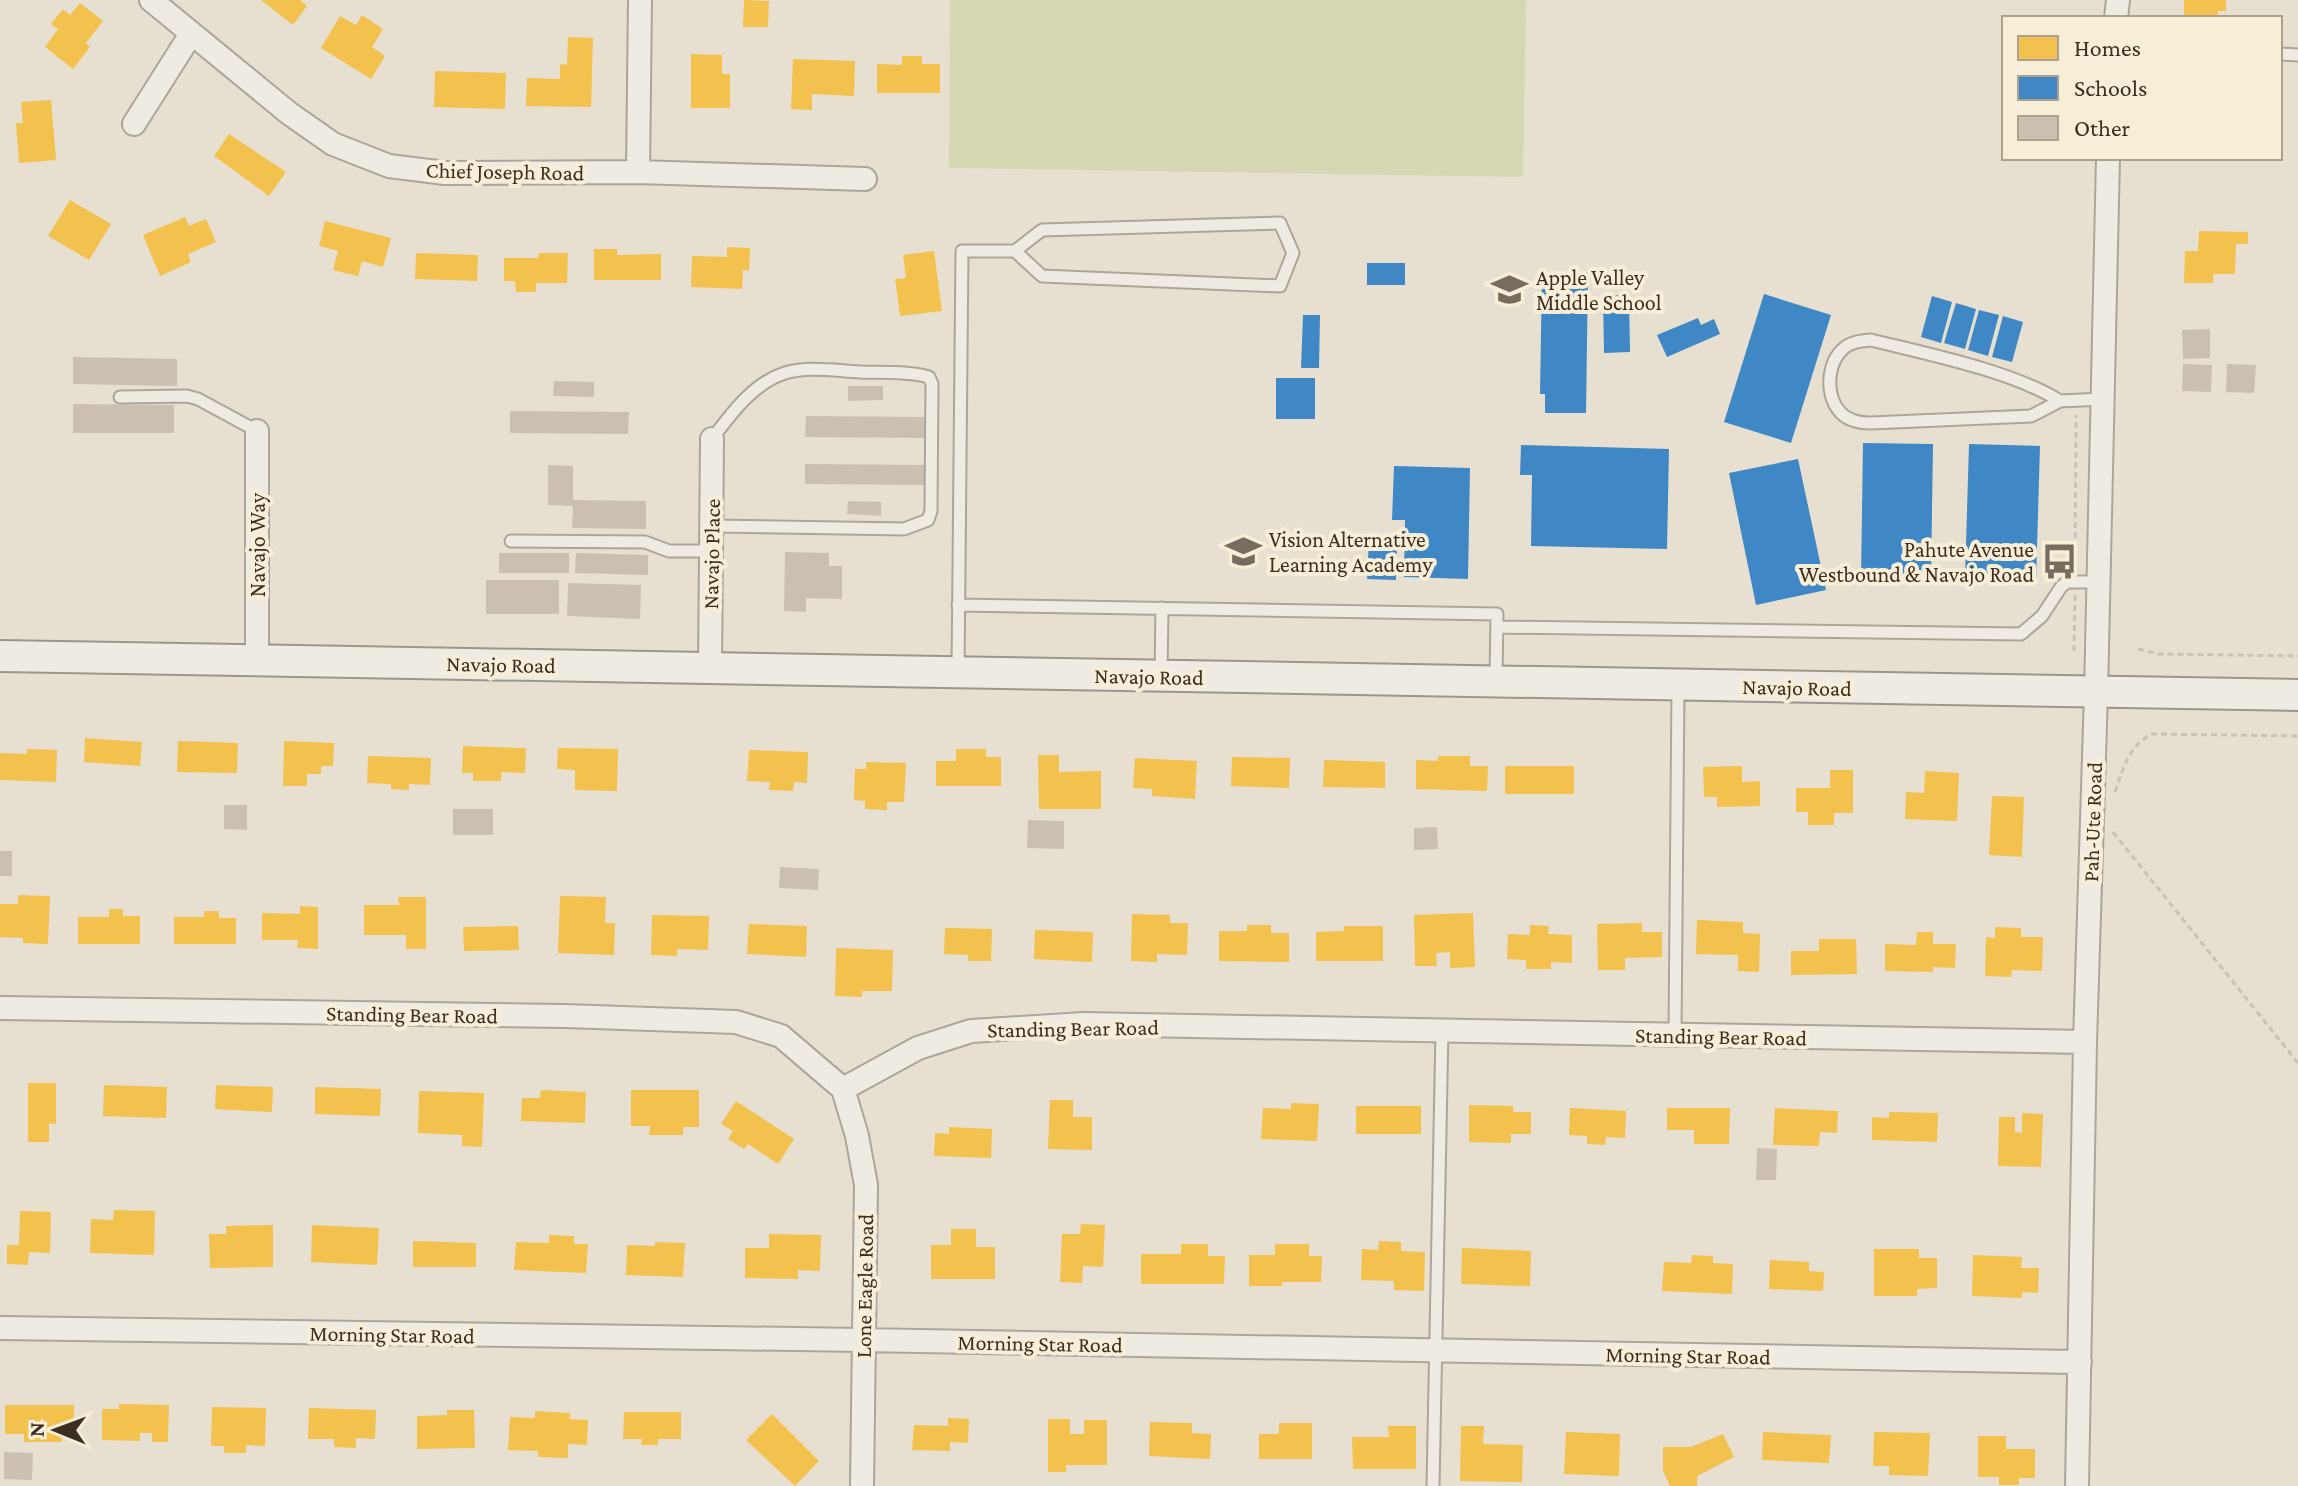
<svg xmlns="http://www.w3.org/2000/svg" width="2298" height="1486" font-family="'Crimson Pro',serif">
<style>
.green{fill:#d6d7b3}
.homes{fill:#f2c14e}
.schools{fill:#3f88c5}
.building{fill:#cbbfb2}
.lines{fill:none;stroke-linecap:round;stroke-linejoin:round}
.lane-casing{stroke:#ada599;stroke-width:15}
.street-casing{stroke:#ada599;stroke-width:26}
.secondary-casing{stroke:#9c958a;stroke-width:34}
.path{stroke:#c8c2b9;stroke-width:3;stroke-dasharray:6 4;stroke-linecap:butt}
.lane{stroke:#efebe3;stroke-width:11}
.street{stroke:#efebe3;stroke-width:22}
.secondary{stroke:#efebe3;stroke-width:30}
.labels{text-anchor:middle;stroke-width:8;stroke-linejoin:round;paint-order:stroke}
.street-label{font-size:22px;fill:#3d2e20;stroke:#f7eed8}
.poi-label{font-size:22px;fill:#3d2e20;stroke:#f7eed8;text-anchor:start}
</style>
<rect width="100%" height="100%" fill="#e7e0d1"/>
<!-- green -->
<path class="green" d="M950,0H1526L1523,177L949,168Z"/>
<!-- homes -->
<path class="homes" d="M261,0H300L307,6L293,25Z
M744,0L769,1L768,27H743Z
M2184,0H2226V11H2218V18H2184Z
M80,3L103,21L86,43L90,47L73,69L45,47L58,29L51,24L63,9L70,15Z
M362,15L383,29L372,47L385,56L371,79L321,48L340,16L356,25Z
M568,37L593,38L591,107L526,106L527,78L560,79V64L567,65Z
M691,54L722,55V74H730V108H691Z
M902,56H922V64H940V93H877V64L902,65Z
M793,59L855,61L854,96L812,94V110L791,109Z
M435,71L506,73L505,109L434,107Z
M51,100L56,160L19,163L16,123H23L21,102Z
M229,134L286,172L269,196L214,156Z
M70,200L111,224L89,260L48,236Z
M185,217L189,226L206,219L216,242L188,254L191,262L160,276L143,235Z
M325,221L391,238L383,267L362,261L358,276L333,270L338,251L319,246Z
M2199,231L2248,232V244H2236L2235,274H2213V283H2184L2185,251H2198Z
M727,247L750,248L749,271L743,270L742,289L691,287L692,256L727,257Z
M594,249H617V255L661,254V280H594Z
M934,251L942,311L900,316L895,279L906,278L903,255Z
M416,253L478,255L477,281L415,279Z
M539,253H568L567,283H536V292H516L515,281H504V258H538Z
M85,738L142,742L140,766L84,762Z
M178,741L238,743L237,773L177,772Z
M284,741L334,743L333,766H321V774H307V786H283Z
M463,746L526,748L525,773L501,772V781H473V773H462Z
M558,748L618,749L617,791L575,790V770L557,769Z
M27,749L57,750L56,782L0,780V753L27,754Z
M956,749H986V757H1001V786H936V761H956Z
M749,750L808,752L807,783L794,782L793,791L769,790L770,782L747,781Z
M1038,755H1059V772L1101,771V809H1039Z
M368,756L431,758L430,785L409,784V790L391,789V784L367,783Z
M1438,756H1470V766H1488L1487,791L1416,789V760L1438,761Z
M1232,757L1290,758L1289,788L1231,786Z
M1135,758L1197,761L1195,799L1152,796V789L1133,788Z
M1324,760L1385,762V788L1323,787Z
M866,762L906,763L904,802H887V810L865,809V801L854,800L855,769H866Z
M1505,766H1574V794H1505Z
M1742,766V782L1760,781V806L1717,807V797H1704L1703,767Z
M1830,770H1853V813H1834V825H1808V812H1796V788H1830Z
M1925,771L1959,773L1957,821L1905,819L1906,792L1924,793Z
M1992,796L2024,797L2022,857L1989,855Z
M18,895L50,896L48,944L23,943V938L0,937V904H18Z
M560,896L606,897L605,923H615L614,955L558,953Z
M398,897H426V949H406V935H364V905H399Z
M300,906L318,907V949L297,948L298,940H262V913L300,914Z
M109,909H123V916H140V944H78V917H109Z
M204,911H219V918H236V944H174V917H204Z
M1473,913L1475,967L1450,968V952L1436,953L1437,966H1415L1414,915Z
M1132,914L1170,915V923H1188L1187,955L1157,954V962L1131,961Z
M652,915L709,916L708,950L677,949V956L651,955Z
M1697,920L1743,922V933L1760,934L1759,972L1738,971V955L1696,954Z
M1642,923V932H1662V957L1625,958V970H1598L1597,924Z
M749,924L807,926L806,957L747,954Z
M1247,925H1271V933H1289V962L1219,961V931H1247Z
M1530,925L1549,926L1548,934L1572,935V963L1551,962V969H1526V960L1507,959L1508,934L1530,935Z
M518,926L519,950L464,951L463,927Z
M1344,926H1383V961H1316V932L1344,931Z
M1995,927L2021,928V937H2043L2042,971L2012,970L2011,977L1985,976L1986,937L1995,938Z
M945,928L992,929L991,961H968V955L944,954Z
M1035,930L1093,932L1092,962L1034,959Z
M1917,932H1933V944H1956L1955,968L1933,967V972L1885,971V944L1916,945Z
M1819,939H1856L1857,974L1791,975V951H1819Z
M836,948L893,950L892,991H862V997L835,996Z
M28,1083H56V1124L49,1123V1142H28Z
M104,1085L167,1087L166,1118L103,1116Z
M216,1085L273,1087L272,1112L215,1109Z
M315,1087L381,1089L380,1116L315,1114Z
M541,1090L586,1092L585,1123L521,1121L522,1098H540Z
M631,1090H699V1127H683V1135H649L650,1126H631Z
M419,1091L484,1093L482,1147L462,1146V1135L418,1133Z
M1050,1100H1073V1117H1092V1150L1048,1149Z
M736,1101L794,1139L778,1164L748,1144L744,1149L728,1139L733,1131L721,1124Z
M1291,1103L1319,1104L1317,1141L1261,1139L1263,1108L1291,1109Z
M1469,1105L1513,1106V1112H1531V1134H1511V1143L1469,1142Z
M1356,1106H1421V1134H1356Z
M1570,1108L1626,1111L1625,1138L1606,1137L1605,1145L1587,1144V1136L1569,1135Z
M1667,1108H1730L1729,1144H1694V1130H1667Z
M1775,1108L1838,1111L1837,1133L1820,1132L1819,1146L1773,1145Z
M1889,1112L1938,1113L1937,1142L1872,1140V1117L1889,1118Z
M2022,1113L2043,1114L2041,1167L1998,1166L1999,1117H2015V1132L2022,1133Z
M949,1127L992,1129L991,1158L934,1156L935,1133L949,1134Z
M114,1210L155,1211L154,1255L90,1253L91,1219L113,1220Z
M20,1211L51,1212L50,1253L29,1252L28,1265L7,1264V1245H19Z
M1081,1224L1105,1225L1103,1267L1083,1266L1082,1283L1060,1282L1062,1234H1080Z
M273,1225V1267L210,1268L209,1234H226V1226Z
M312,1225L379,1228L377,1265L311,1262Z
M951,1229H976V1247H995V1279H931V1245H951Z
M769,1234L821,1235L820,1271L798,1270V1279L745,1278V1248H769Z
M549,1235L574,1236V1244H588L586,1273L514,1270L516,1242L549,1243Z
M413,1241L476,1243V1267H413Z
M1379,1241L1401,1242V1251L1425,1252L1424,1291L1394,1290V1281L1361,1280L1362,1249L1378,1250Z
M655,1242L685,1243L683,1277L626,1275L627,1245L655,1246Z
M1181,1244H1208V1256H1225L1224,1284H1141V1254H1181Z
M1275,1244H1309V1256H1322L1321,1282H1282V1286H1249V1255H1275Z
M1462,1248L1531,1251L1530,1286L1461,1284Z
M1874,1249H1919V1258H1937V1288L1917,1289V1296H1874Z
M1692,1255L1713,1256V1263L1733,1264L1732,1294L1662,1291L1664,1262L1691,1263Z
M1973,1255L2022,1257L2021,1268H2039L2038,1293L2022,1292V1298L1972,1296Z
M1770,1260L1809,1262V1271L1824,1272L1823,1291L1769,1289Z
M119,1404L169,1405L168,1442H152V1433H140V1441L102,1440V1409H119Z
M5,1405H74V1430H62V1442H24V1434H5Z
M212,1407L266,1408L265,1446L246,1445V1453H224V1446H211Z
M309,1408L376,1410L375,1439L356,1438V1448L334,1447V1439H308Z
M447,1410H474L475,1448L417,1449V1416L447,1415Z
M535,1411L570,1413V1419L588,1420L587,1445L568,1444V1458L538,1457V1451L508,1450L510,1417L535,1418Z
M624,1412H681V1439H658V1445H641L642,1439H623Z
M772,1414L819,1461L795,1486L746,1440Z
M948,1418L969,1419L968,1443L950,1442V1451L912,1450L914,1425L948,1426Z
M1048,1419H1070V1434H1084V1420H1107V1465H1066V1472H1048Z
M1150,1422L1192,1423V1433L1211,1434L1210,1459L1149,1456Z
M1279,1423H1312V1459H1259V1434H1279Z
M1388,1426H1416V1469H1353L1352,1437H1389Z
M1461,1426H1484L1483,1444L1523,1445L1522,1482L1460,1481Z
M1566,1432L1620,1434L1619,1476L1564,1474Z
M1763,1432L1831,1435L1829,1463L1762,1460Z
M1874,1432L1930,1433L1928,1476L1889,1475V1466H1873Z
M1723,1434L1734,1457L1697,1476V1486H1670L1663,1471V1447H1691Z
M1978,1436H2006V1449H2035V1478H2019V1485H1999V1477H1978Z"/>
<!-- schools -->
<path class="schools" d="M1367,263H1405V285H1367Z
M1542,272H1588L1586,413H1545V394H1540Z
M1764,294L1831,315L1791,443L1724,422Z
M1629,295L1630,352L1604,353L1603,296Z
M1932,296L1952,302L1941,343L1921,337Z
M1956,303L1976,309L1965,349L1944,343Z
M1979,310L1999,315L1988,356L1968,350Z
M1303,315H1320L1319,368H1301Z
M2003,316L2023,322L2012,362L1992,357Z
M1698,318L1701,325L1714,319L1720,334L1667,357L1657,335Z
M1276,378H1315V419H1276Z
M1863,443L1933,444L1931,579L1861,578Z
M1969,444L2040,446L2036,581L1965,579Z
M1521,445L1669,449L1667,549L1531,546L1532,475H1520Z
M1798,459L1826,590L1756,605L1729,473Z
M1394,466L1470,468L1468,579L1404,577L1405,520H1392Z
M1369,539L1397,540L1396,580L1367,579Z"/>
<!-- building -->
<path class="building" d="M2210,329V358L2183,359L2182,330Z
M73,357L177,359V386L73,384Z
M2183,364L2212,365L2211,392L2182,391Z
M2227,364L2256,365L2254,393L2226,392Z
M554,381L594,382V397L553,396Z
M848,386H883V400L848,401Z
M73,404L174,405V433H73Z
M510,411L629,412L628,434L510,433Z
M806,416L925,417V438L805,437Z
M805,464L924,465V485L805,484Z
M548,465L573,466V500L646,501V529L572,528L573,506L548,505Z
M848,501L881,502V516L847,514Z
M785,552L829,553V566H842V599L806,598V612L784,611Z
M499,553H569V573H499Z
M576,553L648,555V575L575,573Z
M486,580H559V614H486Z
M568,583L641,585L640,619L567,616Z
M224,805H247V830L224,829Z
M453,809H493V835H453Z
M1028,820L1064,821V849L1027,848Z
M1437,827L1438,849L1414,850V828Z
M0,851H12V876H0Z
M780,867L819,869L818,890L779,888Z
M1757,1148L1777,1149L1776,1180H1756Z
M4,1452L33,1453L32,1480L4,1479Z"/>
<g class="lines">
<defs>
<path id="lane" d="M2280,54L2298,55
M1871,340C1927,354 2012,371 2060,401L2031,416L1871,423C1865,423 1857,422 1852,420C1826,411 1823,368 1842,350C1849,342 1861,341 1871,340Z
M120,397L187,396L198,399L257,431
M2060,401L2103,399
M711,526L904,529L928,520L931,511L932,384L929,377C907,371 883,373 860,372C837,371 808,366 785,373C753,383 731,414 712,439
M511,541L645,542L669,551H711
M958,605L1497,614L1496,678
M1497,627L2021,634L2042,616L2061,587L2067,582H2099
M958,672L962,251H1015L1042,276L1280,286L1293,253L1280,223L1042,230L1015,251
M1161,675L1162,608
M1675,1035L1678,687
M1433,1486L1442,1030"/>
<path id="street" d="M151,0L290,114L333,144L389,166L445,173L638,172L865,179
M2116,18L2118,0
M134,124L191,34
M638,172L640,0
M257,431V659
M710,668L712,439
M0,1008L565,1016L736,1022L781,1036L843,1089
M843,1089L918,1048L971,1031L1083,1024L2085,1042
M843,1089L857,1136L866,1185L862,1486
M0,1328L862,1340L2080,1362
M2077,1486L2085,1042L2096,693L2108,158"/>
<path id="secondary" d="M0,656L2298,695"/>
</defs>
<!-- lane casing -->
<use href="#lane" class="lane-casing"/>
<!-- street casing -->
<use href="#street" class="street-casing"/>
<!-- secondary casing -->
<use href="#secondary" class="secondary-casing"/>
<!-- path -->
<path class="path" d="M2075,568L2076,415
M2138,649L2159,654L2298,656
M2074,651L2075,595
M2115,792C2123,769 2129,745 2152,734L2298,736
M2113,832L2298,1063"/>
<!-- lane -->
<use href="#lane" class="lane"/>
<!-- street -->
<use href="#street" class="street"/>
<!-- secondary -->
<use href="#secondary" class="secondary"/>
</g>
<!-- icons -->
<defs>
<symbol id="school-bare" viewBox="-9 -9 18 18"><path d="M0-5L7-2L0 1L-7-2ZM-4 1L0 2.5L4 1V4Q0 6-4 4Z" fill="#786c5e" stroke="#f7eed8" stroke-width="2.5" paint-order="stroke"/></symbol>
<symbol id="bus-bare" viewBox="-9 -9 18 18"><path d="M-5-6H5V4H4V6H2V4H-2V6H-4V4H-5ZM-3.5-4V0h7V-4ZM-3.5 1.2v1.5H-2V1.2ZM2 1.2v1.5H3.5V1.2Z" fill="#786c5e" stroke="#f7eed8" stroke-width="2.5" paint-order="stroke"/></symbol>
</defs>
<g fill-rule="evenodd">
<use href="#school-bare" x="1484" y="264" width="51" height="51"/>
<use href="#school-bare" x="1218" y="526" width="51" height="51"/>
<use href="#bus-bare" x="2034" y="536" width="51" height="51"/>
</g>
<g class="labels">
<!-- street labels -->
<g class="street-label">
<text transform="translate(505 171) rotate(1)" y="8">Chief Joseph Road</text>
<text transform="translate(257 545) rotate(-90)" y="8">Navajo Way</text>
<text transform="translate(711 554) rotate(-89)" y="8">Navajo Place</text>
<text transform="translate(501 664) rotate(1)" y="8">Navajo Road</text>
<text transform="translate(1149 676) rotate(1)" y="8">Navajo Road</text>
<text transform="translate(1797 687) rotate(1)" y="8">Navajo Road</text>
<text transform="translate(2092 822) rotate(-88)" y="8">Pah-Ute Road</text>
<text transform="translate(412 1014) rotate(1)" y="8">Standing Bear Road</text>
<text transform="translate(1073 1028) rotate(-1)" y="8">Standing Bear Road</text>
<text transform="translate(1721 1036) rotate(1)" y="8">Standing Bear Road</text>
<text transform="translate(864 1286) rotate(-89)" y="8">Lone Eagle Road</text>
<text transform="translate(392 1334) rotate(1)" y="8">Morning Star Road</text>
<text transform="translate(1040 1343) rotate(1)" y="8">Morning Star Road</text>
<text transform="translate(1688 1355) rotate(1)" y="8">Morning Star Road</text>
</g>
<!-- poi labels -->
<g class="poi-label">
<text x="1536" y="285">Apple Valley<tspan x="1536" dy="25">Middle School</tspan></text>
<text x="1269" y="547">Vision Alternative<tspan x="1269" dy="25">Learning Academy</tspan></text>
<text x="2034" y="557" text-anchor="end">Pahute Avenue<tspan x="2034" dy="25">Westbound &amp; Navajo Road</tspan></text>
</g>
</g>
<!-- legend -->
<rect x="2002" y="16" width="280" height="144" fill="#f7eed8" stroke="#ada18e" stroke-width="2"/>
<rect x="2018" y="36" width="40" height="24" fill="#f2c14e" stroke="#ada18e" stroke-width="2"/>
<text x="2074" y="56" font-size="24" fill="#3d2e20">Homes</text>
<rect x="2018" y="76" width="40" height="24" fill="#3f88c5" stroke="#ada18e" stroke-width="2"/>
<text x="2074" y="96" font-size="24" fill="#3d2e20">Schools</text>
<rect x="2018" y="116" width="40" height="24" fill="#cbbfb2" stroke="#ada18e" stroke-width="2"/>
<text x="2074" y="136" font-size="24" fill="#3d2e20">Other</text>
<!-- north arrow -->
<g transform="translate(56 1430) rotate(271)" stroke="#f7eed8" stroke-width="6" paint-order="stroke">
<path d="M0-6L14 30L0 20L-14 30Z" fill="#3d2e20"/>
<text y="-12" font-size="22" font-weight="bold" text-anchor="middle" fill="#3d2e20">N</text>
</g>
</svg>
